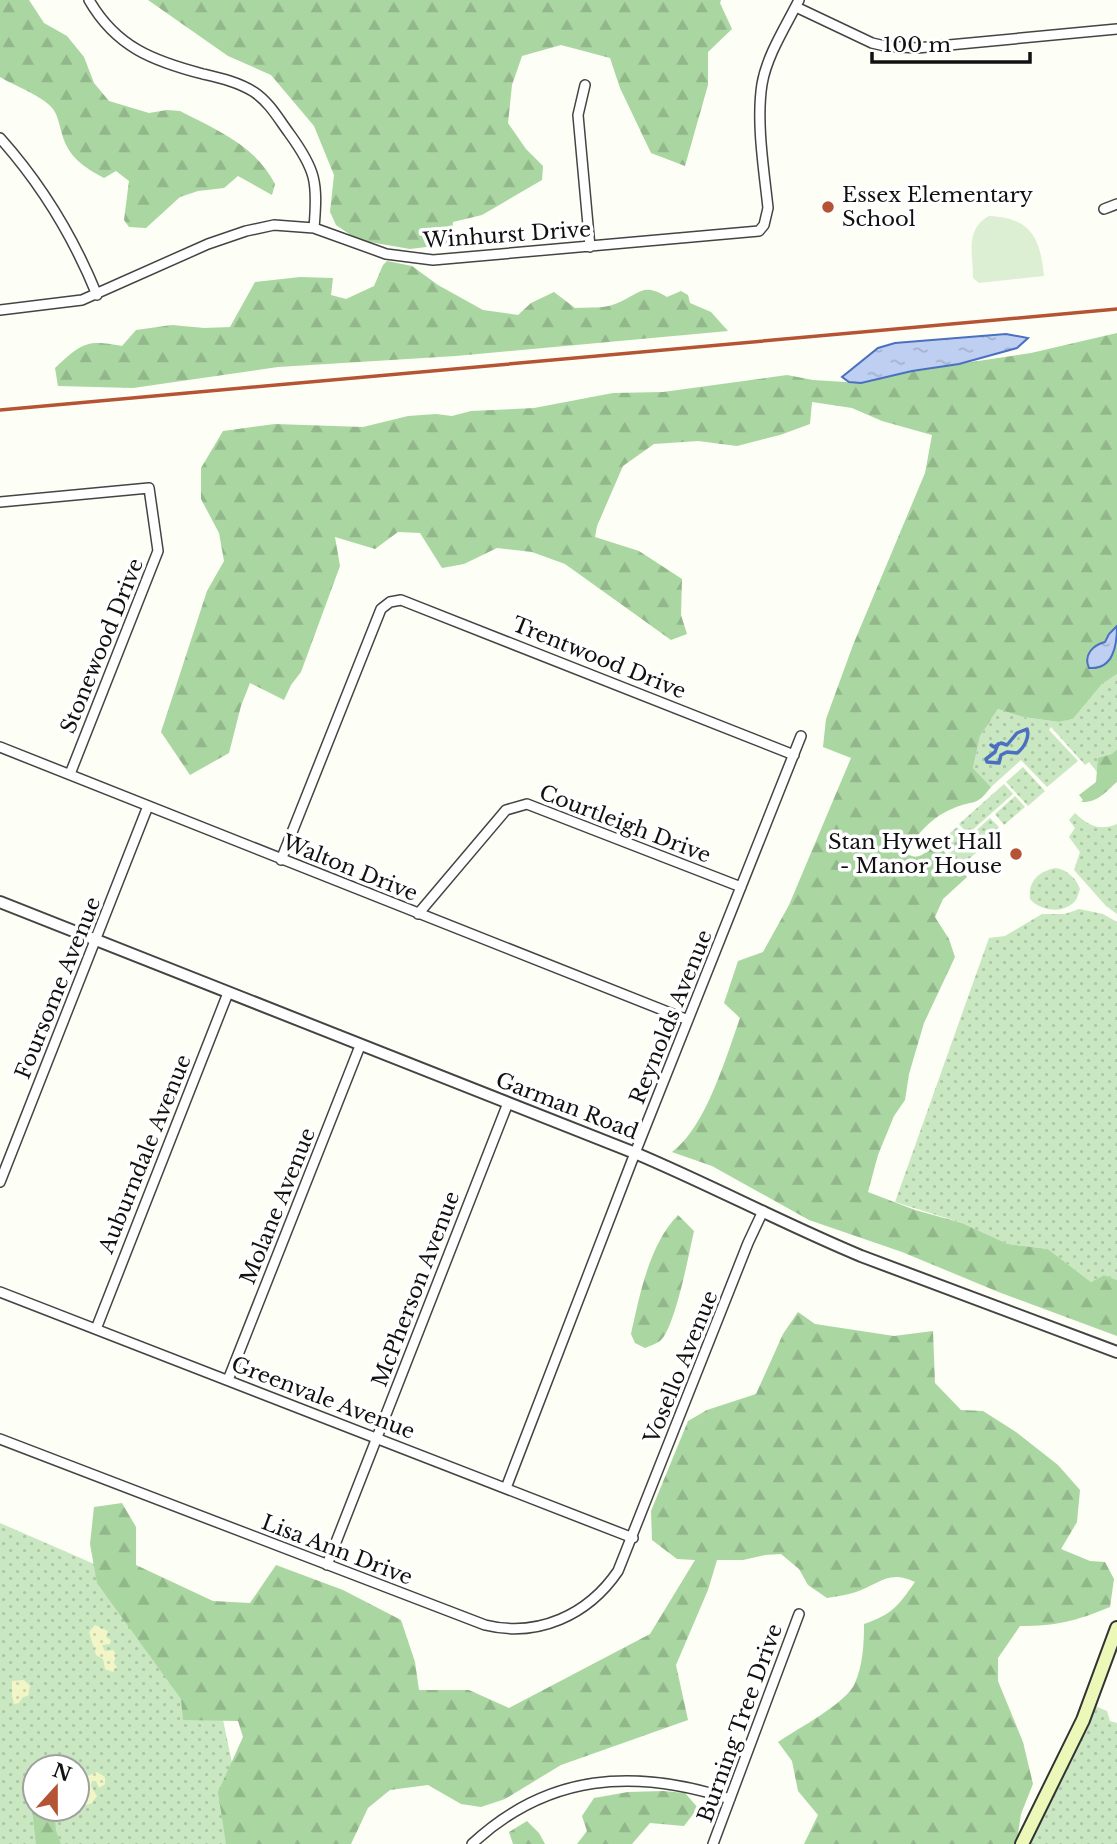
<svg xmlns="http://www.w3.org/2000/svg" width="1117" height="1844" font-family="'Libre Baskerville',serif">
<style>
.grass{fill:url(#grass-dots);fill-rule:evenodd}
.forest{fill:url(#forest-firs)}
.sand{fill:url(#sand-dots)}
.pitch{fill:#dcefd2}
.water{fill:url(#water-ripples);stroke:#4b70c2;stroke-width:2}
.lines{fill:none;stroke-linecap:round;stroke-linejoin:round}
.stream{stroke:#4b70c2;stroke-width:3.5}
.minor-casing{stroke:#444;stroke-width:12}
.tertiary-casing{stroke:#444;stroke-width:14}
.secondary-casing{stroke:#333;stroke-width:16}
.minor{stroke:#fff;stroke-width:9}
.tertiary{stroke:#fff;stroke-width:10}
.secondary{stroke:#ecf8b7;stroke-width:12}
.rail{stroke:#b55434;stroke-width:3.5}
.poi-dot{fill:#b55434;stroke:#fff;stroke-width:2.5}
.labels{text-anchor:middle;stroke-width:7;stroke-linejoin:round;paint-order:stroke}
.poi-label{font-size:21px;fill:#111;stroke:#fff;text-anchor:start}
.street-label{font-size:21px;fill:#111;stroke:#fff}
</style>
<defs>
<pattern id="grass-dots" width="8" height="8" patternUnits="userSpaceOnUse" patternTransform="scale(1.75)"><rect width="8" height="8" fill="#c9e7c1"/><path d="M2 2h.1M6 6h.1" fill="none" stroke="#acc5a5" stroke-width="1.8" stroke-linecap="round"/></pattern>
<pattern id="forest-firs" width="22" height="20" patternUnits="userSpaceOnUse" patternTransform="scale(1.75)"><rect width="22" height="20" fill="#aad6a1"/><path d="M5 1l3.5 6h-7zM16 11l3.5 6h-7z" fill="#91b78a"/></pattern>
<pattern id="sand-dots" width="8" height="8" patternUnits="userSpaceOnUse" patternTransform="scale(1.75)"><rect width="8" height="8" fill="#f2f6c6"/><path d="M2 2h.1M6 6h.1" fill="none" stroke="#ced2a9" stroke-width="1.8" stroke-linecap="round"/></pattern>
<pattern id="water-ripples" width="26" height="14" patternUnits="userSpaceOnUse" patternTransform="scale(1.75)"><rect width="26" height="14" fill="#becff1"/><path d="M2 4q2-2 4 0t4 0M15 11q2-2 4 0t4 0" fill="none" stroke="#a2b1ce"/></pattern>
</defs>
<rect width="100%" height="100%" fill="#fdfef5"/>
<!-- grass -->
<path class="grass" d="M1117,674V749L1097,772L1089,762L1085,765L1051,727L1049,730L1078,761L1047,787L1021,760L991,787L973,768L980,736L998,709L1023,717L1059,722L1073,719L1102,684Z
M1023,767L1045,791L1028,806L1006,782Z
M1004,784L1013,794L968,834L959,824Z
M1015,796L1025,807L1004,825L995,814Z
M1075,813C1089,826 1099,831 1117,824V914L1106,906L1074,870L1080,852L1069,837L1075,828L1069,820Z
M990,818L999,827L979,846L970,836Z
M957,827L978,851L961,866L939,842Z
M1056,868C1067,870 1076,878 1080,889C1078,894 1077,901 1072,904C1060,914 1039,910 1030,899C1028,881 1039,871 1056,868Z
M1079,909L1103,914L1117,922V1280L1104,1275L1091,1282L1048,1249L1008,1244L962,1223L895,1202L989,938L1005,936L1042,914H1065Z
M0,1523L200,1610L249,1844H0ZM35,1767H77V1809H35Z
M1095,1706L1107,1711L1110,1721L1117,1723V1844H1029L1077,1748Z"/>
<!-- forest -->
<path class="forest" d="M0,0H29L44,23L67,36L84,57L94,83L109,101L149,113L167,110L180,111C217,130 256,146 275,184L272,195L238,176L224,188L198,191L180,197L146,228L129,227L124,220L129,181L116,171L104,178C87,169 71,159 64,140C60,130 59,117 53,109C43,96 15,86 0,77Z
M148,0H721L720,3L732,29L708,52V85L685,166L651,153L620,88L610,58L561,45L522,56L512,85L508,123L526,149L543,166L542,180L482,215L453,222L451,244L410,249L358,240L336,225L330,212L334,175L314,126L271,75L228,56Z
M387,261L412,266L438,285L483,310L518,315L531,303L554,292L575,308C587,307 604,309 615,304C639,295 642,281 667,297L681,291L688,295L690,303L711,312L728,331L456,356L278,367L133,388L58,386L55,368C82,343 86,339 122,346L136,330L172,325L204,328L230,327L255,282L300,277L333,278L331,295L346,299L374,286L383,265Z
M1117,333V674L1102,684L1073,719L1059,722L1023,717L998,709L980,736L973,768L991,787C975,808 975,799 954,808C934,816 920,830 908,849V854C919,862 929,850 936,842L967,877L943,899L935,917L949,939L955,957L924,1023L909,1074L905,1100L894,1116L878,1155L868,1192L915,1210L962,1223L1008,1244L1048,1249L1091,1282L1104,1275L1117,1280V1336L1001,1293L902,1252L809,1220L712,1166L672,1152C706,1127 726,1057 740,1018L724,1003L738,961L763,952L789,905L851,758L823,747L826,719L853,645L925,473L932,435L882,421L852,408L812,402L810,424L780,435L737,446L698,441L654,444L623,466L597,526L595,537L639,551L682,579L681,615L687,634L671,640L565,564L532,552L497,548L464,564L442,568L420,533L398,532L375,549L335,537L340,566L301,672L291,685L284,700L250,683L241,706L229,753L190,775L161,732L207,591L224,561L219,533L201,499V468L223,431L275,424L363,427L408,416L436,414L452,416L471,411L534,408L613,393L663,392L787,375L813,380L861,383L912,371L1031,353Z
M1117,749V782C1105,792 1098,803 1081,802L1083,800L1079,795L1096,782L1098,758L1112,754Z
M678,1215L694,1231C689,1253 675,1329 660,1341C656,1344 649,1346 645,1348L635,1343L631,1334C640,1294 649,1245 678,1215Z
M798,1312L815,1324L894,1336L933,1331L935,1383L961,1410L983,1411L1016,1432L1058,1465L1080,1490L1077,1522L1061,1549L1090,1561L1105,1562L1114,1579L1110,1607C1076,1621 1057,1626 1020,1626L998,1658V1681L1023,1742L1033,1784L1021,1814L1017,1840L1015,1844H804L818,1815L798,1791L792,1761L778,1742C797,1729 847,1703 855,1683C863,1665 864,1643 864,1624C893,1614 898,1606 915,1582C889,1569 879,1584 856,1592C847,1595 837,1596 827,1598L808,1585L799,1569L781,1554L765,1555L743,1560H717L708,1590L676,1665L688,1720L561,1765L505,1799L481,1807L461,1804L428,1785L390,1790L368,1808L351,1844H226L218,1792L243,1737L238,1721L183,1720L181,1699L97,1583L90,1544L94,1507L122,1503L136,1527V1565L213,1601L250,1603L276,1565L343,1590L401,1620L415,1662L419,1690H469L509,1708L650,1634L695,1560L677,1559L652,1540L651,1511L688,1421L707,1410L756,1394L783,1334Z
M35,1780V1809H54L56,1831L61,1844H36L31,1799Z
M663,1791L685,1793L698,1808L684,1826L650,1823L632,1844H577L587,1831L582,1816L594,1798L628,1792Z
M527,1821L539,1833L545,1844H513L509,1832Z"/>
<!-- sand -->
<path class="sand" d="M95,1625L108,1631L106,1637L111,1640L110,1644L102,1645L105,1651L113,1650L116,1654L114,1663L117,1667L113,1672L105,1669L103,1659L96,1655L89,1632Z
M24,1680L30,1686L28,1696L23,1697L19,1703L14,1704L12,1696V1681Z
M97,1772L105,1777V1784L99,1788L96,1781H92L91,1786L97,1796L92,1803L86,1805L79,1795L85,1777Z"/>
<!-- pitch -->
<path class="pitch" d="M989,216C1031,218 1040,237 1044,276L979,283L973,278C973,253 965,229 989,216Z"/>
<!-- water -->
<path class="water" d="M1006,334L1028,338L1017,348L959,364L912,371L861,383L849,382L842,377L878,348L895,343Z
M1117,626C1117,646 1113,670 1089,668C1083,655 1093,645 1105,642L1109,634Z"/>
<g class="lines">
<!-- stream -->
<path class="stream" d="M991,745L994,747L1001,743L1007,745L1017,733L1027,729C1030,737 1024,748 1017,753L1007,752L1001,755L999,763L987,762L986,759L995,752L998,744"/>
<defs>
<path id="minor" d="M89,0C116,47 153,61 203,74C220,78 238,82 254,92C269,102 278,118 289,133C316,170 318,182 314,228
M796,7L872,43L885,46L917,48L1117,29
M585,85L578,115L590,247
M0,138C42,185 73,236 97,295
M1104,209L1117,204
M0,310L82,300L208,244L246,231L274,225L314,228L386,254L433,260L759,231L764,225L768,208C764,170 756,122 762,84C767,55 786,26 799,0
M0,502L149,488L158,551L70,774
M0,747L688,1020
M281,860L381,609L390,602L401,600L794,755
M418,914L506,810L527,804L741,887
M0,1182L148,806
M0,1292L633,1538
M96,1329L228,993
M228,1380L360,1046
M0,1439L485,1625C538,1638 588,1615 618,1571L748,1243L763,1211
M506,1488L635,1153L801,736
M327,1565L508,1103
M472,1844C548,1773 635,1768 730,1799
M713,1844L799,1614"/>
<path id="tertiary" d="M0,902L635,1153C711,1185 784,1224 861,1256L1117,1352"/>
<path id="secondary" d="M1022,1844L1083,1720L1117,1628"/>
</defs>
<!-- minor casing -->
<use href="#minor" class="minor-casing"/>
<!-- tertiary casing -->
<use href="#tertiary" class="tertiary-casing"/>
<!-- secondary casing -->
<use href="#secondary" class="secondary-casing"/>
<!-- minor -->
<use href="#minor" class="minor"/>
<!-- tertiary -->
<use href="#tertiary" class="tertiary"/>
<!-- secondary -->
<use href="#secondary" class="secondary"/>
<!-- rail -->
<path class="rail" d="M0,410L1117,309"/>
</g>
<!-- markers -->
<g class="poi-dot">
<circle cx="828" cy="207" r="7"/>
<circle cx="1016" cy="854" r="7"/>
</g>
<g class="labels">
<!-- poi labels -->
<g class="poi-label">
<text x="842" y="202">Essex Elementary<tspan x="842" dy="24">School</tspan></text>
<text x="1002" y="849" text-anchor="end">Stan Hywet Hall<tspan x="1002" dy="24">- Manor House</tspan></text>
</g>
<!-- street labels -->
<g class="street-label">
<text transform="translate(507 235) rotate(-4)" y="7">Winhurst Drive</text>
<text transform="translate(102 646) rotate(-68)" y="7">Stonewood Drive</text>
<text transform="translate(599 658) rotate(22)" y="7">Trentwood Drive</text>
<text transform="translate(625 824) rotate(21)" y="7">Courtleigh Drive</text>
<text transform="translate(350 868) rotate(22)" y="7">Walton Drive</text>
<text transform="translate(58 988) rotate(-68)" y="7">Foursome Avenue</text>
<text transform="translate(671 1017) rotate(-68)" y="7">Reynolds Avenue</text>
<text transform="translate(567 1106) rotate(21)" y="7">Garman Road</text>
<text transform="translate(145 1154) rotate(-68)" y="7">Auburndale Avenue</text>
<text transform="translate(278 1206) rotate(-68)" y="7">Molane Avenue</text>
<text transform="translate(416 1289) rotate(-69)" y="7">McPherson Avenue</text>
<text transform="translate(681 1367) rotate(-68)" y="7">Vosello Avenue</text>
<text transform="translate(323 1398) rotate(21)" y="7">Greenvale Avenue</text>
<text transform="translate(337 1550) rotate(21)" y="7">Lisa Ann Drive</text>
<text transform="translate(740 1723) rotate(-70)" y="7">Burning Tree Drive</text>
</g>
</g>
<!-- north arrow -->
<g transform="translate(56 1788) rotate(21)"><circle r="33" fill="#ffffff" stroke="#a0a0a0" stroke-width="2"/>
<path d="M0-5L12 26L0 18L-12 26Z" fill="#b55434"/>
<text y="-10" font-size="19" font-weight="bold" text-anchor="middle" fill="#111111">N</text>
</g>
<!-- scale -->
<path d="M872 52v10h158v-10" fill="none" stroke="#111111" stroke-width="3.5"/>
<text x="883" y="52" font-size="21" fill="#111111" stroke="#ffffff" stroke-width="5" paint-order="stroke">100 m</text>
</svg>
